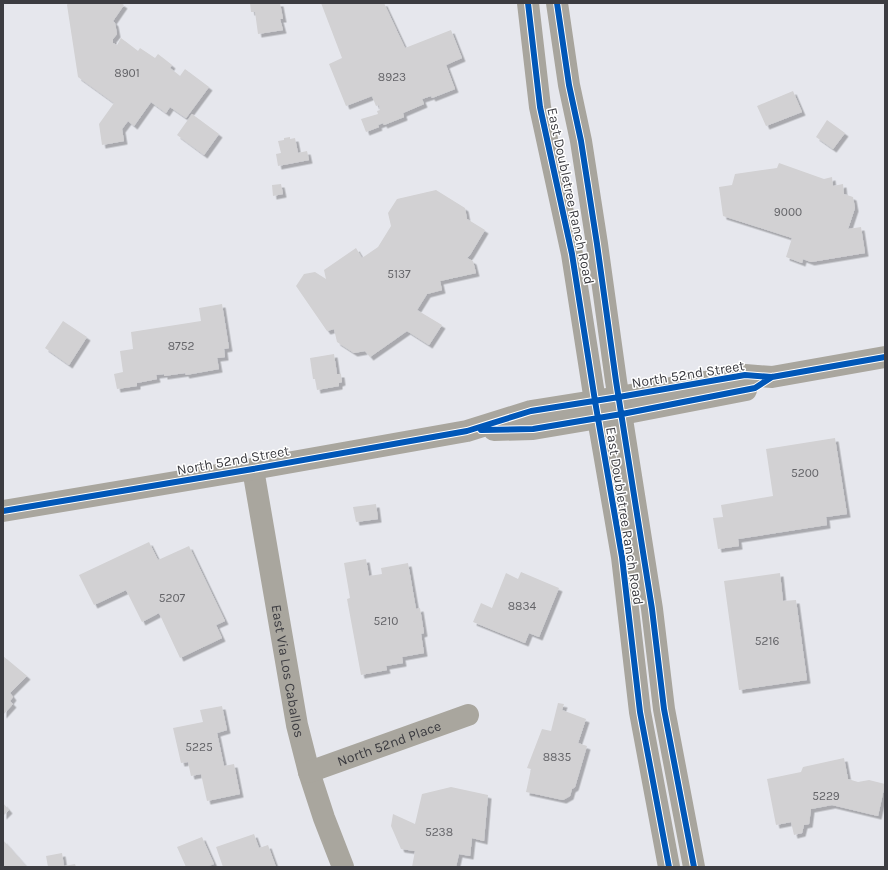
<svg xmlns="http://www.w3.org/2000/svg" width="888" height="870" font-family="Karla,sans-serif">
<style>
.building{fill:#d2d1d3;filter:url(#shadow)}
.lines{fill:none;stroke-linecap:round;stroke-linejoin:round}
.minor{stroke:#a9a69e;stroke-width:22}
.tertiary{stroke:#a9a69e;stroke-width:22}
.secondary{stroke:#a8a59d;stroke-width:22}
.cycleway-casing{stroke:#fff;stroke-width:8}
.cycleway{stroke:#0057b8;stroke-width:6}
.labels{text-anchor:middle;stroke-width:3;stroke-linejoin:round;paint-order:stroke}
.number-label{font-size:12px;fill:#646468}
.street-label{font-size:14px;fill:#3c3c41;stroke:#fff}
</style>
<defs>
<filter id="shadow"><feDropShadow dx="3.5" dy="3.5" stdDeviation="0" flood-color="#0004"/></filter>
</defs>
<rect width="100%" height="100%" fill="#e6e7ed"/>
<!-- building -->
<path class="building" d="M68,3H121L124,5L113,21L115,23L117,34L113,39V43L117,45L121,38L138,51L140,48L155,58L158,54L172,65L170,68L180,76L185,69L209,87L186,118L170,107L166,113L151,102L134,126L128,121L122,129L124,141L102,145L99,124L114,103L78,77L67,5Z
M250,3H280L283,19H280L283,30L258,34L255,12H251Z
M321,3H384L405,48L451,30L462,58L446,65L455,89L432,98L431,96L422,99L424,104L403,113L404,117L384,125L383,123L378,125L379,127L366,132L361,119L378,114L377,111L380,110L379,105L376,106L372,96L346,106L329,64L342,58Z
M793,91L802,112L766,126L757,106Z
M192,114L219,134L204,155L177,135Z
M827,120L845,133L833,149L816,137Z
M290,137V139L295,138L298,153L307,151L309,160L278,166L276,154L281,153L278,141L284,140V138Z
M779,163L824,179L832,177L833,186L843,184L844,194L853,197L855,208L848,229L861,227L865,253L811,262L803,259L802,263L786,257L792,238L723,216L719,187L732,185L735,174L777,168Z
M281,184L283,194L273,196L272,185Z
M436,190L465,208L467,219L485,230L470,255L467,258L473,261L476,273L440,281L442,290L427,294L417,310L442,325L429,345L407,331L370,357L365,351L354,353L337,342L334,329L327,331L296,286L304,274L315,272L326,279L324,270L356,248L362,258L378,247L391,226L388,213L397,199Z
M222,304L229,348L224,349L225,357L217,358L219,369L186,375L185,373L164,376V374L156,375L157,379L137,383V386L117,389L114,374L123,372L120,351L133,349L131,332L201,321L199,308Z
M63,321L87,337L69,365L45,348Z
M334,354L337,374H341L342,382L339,383V386L317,390L315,379H313L310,358Z
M835,438L847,514L826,517L827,525L738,539L739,546L718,549L713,518L723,517L721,505L773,496L766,449Z
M376,504L378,519L356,522L353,507Z
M149,542L158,560L189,546L225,621L216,625L222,638L180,658L159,613L142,622L126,590L94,605L79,575Z
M366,559L369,576L382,574L381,568L408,563L416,609L420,608L424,633L421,634L424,653L402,657L403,663L386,666L387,670L361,675L347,599L350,598L344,563Z
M521,572L559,588L539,637L529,633L525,643L473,622L481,603L492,608L506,573L518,579Z
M780,573L783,601L796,600L807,680L739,690L724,581Z
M3,656L27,676L10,693L13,697L10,701L13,704L3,715Z
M558,703L564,704L562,710L586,719L578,743L587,746L575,787L572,789L570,796L563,800L526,792L531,769L527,768L542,729L551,731Z
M222,706L227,730L217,733L224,766L234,764L240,794L207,801L201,774L191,776L188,762L181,763L173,728L203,722L200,710Z
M844,758L848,779L858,782L869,780L885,784L878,816L832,805L811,809L809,824L804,825L802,833L794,835L791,822L776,825L767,779L801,772L803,767Z
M451,787L488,795L484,841L472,838L470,856L459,854L456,867H412L415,851L401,849L391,826L393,814L415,824L422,794Z
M3,803L9,810L3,816Z
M254,834L259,848L268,845L276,867H223L216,847Z
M202,837L214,864L206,867H186L177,847Z
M3,840L27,867H3Z
M62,853L64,866L75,864L76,867H48L46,856Z"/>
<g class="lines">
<!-- minor -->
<g class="minor">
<path id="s1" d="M253,469L297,725L309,772L324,818L343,867"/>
<path id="s2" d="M309,772L468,715"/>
</g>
<!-- tertiary -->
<path class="tertiary" d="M494,430L533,429L622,414L746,390
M3,511L253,469L467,431L531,411L619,397L745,375L772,377L885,357"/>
<!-- secondary -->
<path class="secondary" d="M528,3L540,107L572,254L595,401L622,557L640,712L669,867
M557,3L569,85L581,141L597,244L616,381L652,609L664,709L694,867"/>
<defs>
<path id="cycleway" d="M528,3L540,107L572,254L595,401L622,557L640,712L669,867
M557,3L569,85L581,141L597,244L616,381L652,609L664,709L694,867
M481,430L533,429L622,414L755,388L772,377
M3,511L253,469L467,431L531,411L619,397L745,375L772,377L885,357"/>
</defs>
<!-- cycleway casing -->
<use href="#cycleway" class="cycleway-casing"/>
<!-- cycleway -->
<use href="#cycleway" class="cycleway"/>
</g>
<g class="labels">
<!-- number labels -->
<g class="number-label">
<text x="127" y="77">8901</text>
<text x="392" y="81">8923</text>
<text x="788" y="216">9000</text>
<text x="399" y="278">5137</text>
<text x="181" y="350">8752</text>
<text x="805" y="477">5200</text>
<text x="172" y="602">5207</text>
<text x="522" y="610">8834</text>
<text x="386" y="625">5210</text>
<text x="767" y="645">5216</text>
<text x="199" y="751">5225</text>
<text x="557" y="761">8835</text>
<text x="826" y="800">5229</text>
<text x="439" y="836">5238</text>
</g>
<!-- street labels -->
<g class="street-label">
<text transform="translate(571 196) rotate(78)" y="5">East Doubletree Ranch Road</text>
<text transform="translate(688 374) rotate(-9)" y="5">North 52nd Street</text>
<text transform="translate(233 460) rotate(-10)" y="5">North 52nd Street</text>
<text transform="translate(625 516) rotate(81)" y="5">East Doubletree Ranch Road</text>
<text dy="5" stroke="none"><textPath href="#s1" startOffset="205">East Via Los Caballos</textPath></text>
<text dy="5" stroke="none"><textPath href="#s2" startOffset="85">North 52nd Place</textPath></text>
</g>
</g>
<!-- border -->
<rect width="888" height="870" fill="none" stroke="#3c3c41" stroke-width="8"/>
</svg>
